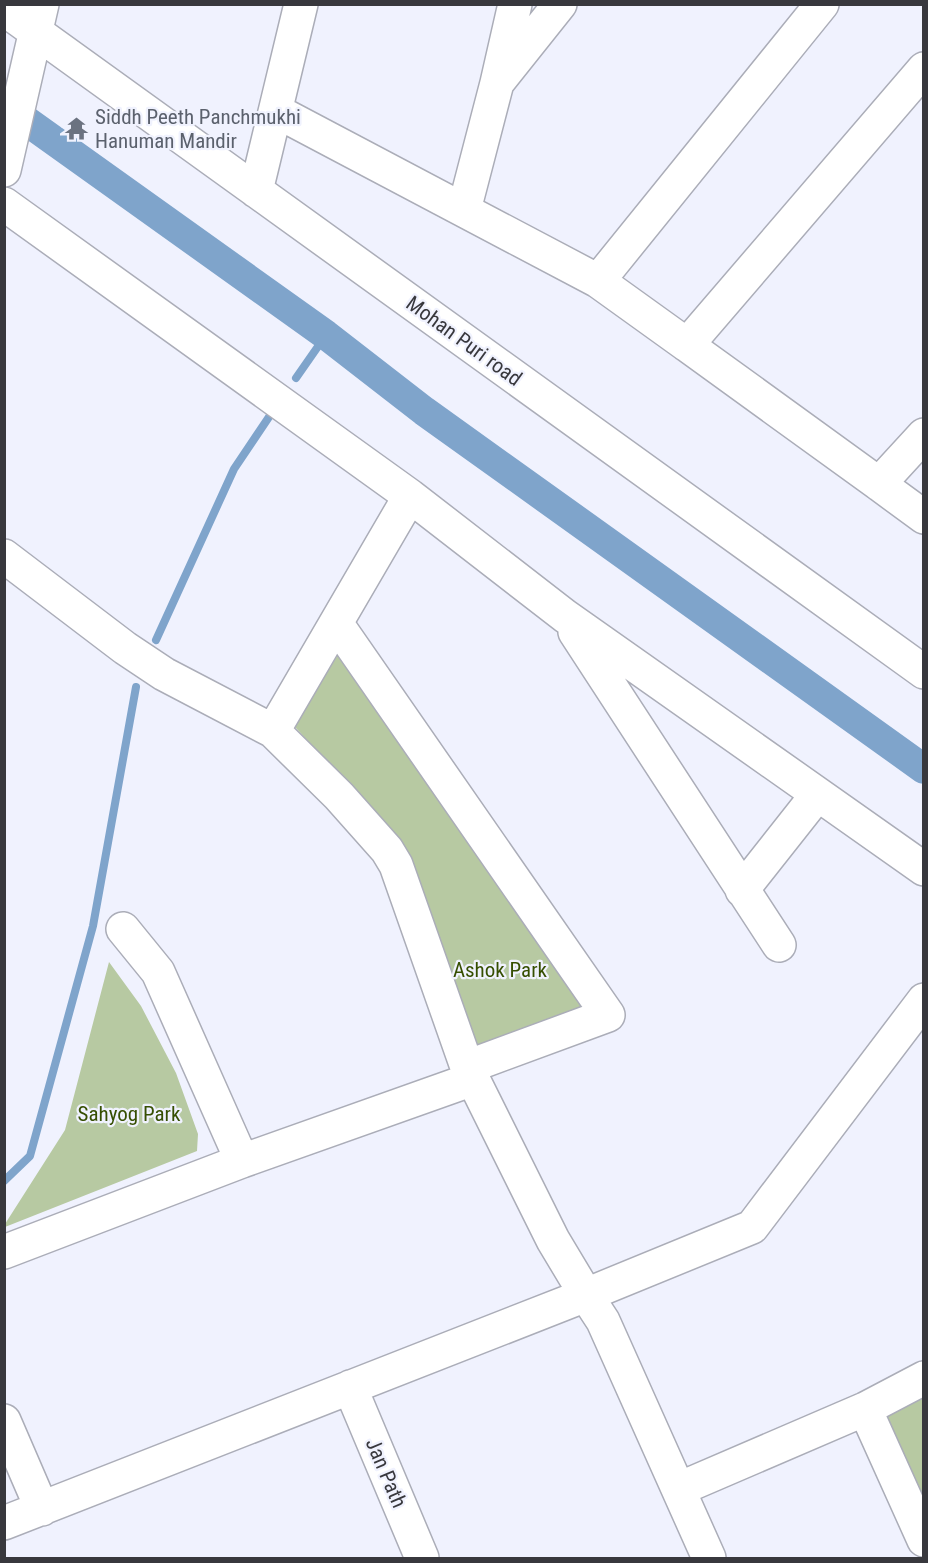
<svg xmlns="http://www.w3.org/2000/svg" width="928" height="1563" font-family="'Roboto Condensed',sans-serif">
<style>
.green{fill:#b7c9a2}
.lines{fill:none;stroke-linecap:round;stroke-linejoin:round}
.stream{stroke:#7fa4cb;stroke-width:8}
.canal{stroke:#7fa4cb;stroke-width:30}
.minor-casing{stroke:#abadb8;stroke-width:36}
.minor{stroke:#fff;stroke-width:33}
.labels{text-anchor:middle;stroke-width:4.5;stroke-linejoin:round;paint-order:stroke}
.worship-label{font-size:21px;fill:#5b616d;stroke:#f0f2fe;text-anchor:start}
.street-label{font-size:21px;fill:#38383d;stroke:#f0f2fe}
.park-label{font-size:21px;fill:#364f02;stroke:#f0f2fe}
</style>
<rect width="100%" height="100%" fill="#f0f2fe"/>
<!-- green -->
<path class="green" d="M347,640L599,1003L461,1052L347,783L294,726Z
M109,962L141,1006L176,1073L198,1134L197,1151L5,1227V1224L65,1130Z
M923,1395V1512L879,1416Z"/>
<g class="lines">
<!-- stream -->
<path class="stream" d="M296,378L326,335
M156,640L234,469L273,411
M4,1181L30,1156L93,926L136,687"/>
<!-- canal -->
<path class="canal" d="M4,105L326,335L424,411L924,769"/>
<defs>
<path id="minor" d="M515,4L497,83L560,4
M4,9L924,672
M924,69L687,345L879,484L924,517
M276,111L598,281L687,345
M4,170L42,4
M256,191L301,4
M4,204L410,496L565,616L924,869
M464,210L497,83
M598,281L822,4
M879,484L924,435
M4,556L125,648L164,674L273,731L339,796L387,850L396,865L467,1067L553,1240L586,1295L603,1321L709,1558
M336,623L608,1015L467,1067
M575,632L779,945
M273,731L410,496
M742,890L817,795
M242,1161L473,1079
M4,1252L242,1161L158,972L123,929
M350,1387L422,1558
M865,1409L924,1540
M4,1421L42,1509
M679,1489L865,1409L924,1378
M4,1523L586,1295L752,1227L924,1000"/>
</defs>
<!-- minor casing -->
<use href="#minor" class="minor-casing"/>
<!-- minor -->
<use href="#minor" class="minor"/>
</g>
<!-- icons -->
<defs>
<symbol id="temple-bare" viewBox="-9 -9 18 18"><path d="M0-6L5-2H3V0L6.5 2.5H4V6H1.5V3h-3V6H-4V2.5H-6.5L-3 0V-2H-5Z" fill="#6b7280" stroke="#f0f2fe" stroke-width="2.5" paint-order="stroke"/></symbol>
</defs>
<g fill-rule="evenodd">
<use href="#temple-bare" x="60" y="112" width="33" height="33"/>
</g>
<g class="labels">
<!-- worship labels -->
<g class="worship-label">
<text x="95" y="124">Siddh Peeth Panchmukhi<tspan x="95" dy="24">Hanuman Mandir</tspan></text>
</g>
<!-- street labels -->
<g class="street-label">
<text transform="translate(464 341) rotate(36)" y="7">Mohan Puri road</text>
<text transform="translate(386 1473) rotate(67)" y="7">Jan Path</text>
</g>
<!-- park labels -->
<g class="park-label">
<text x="500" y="977">Ashok Park</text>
<text x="129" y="1121">Sahyog Park</text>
</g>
</g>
<!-- border -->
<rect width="928" height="1563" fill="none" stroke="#38383d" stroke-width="12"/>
</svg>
